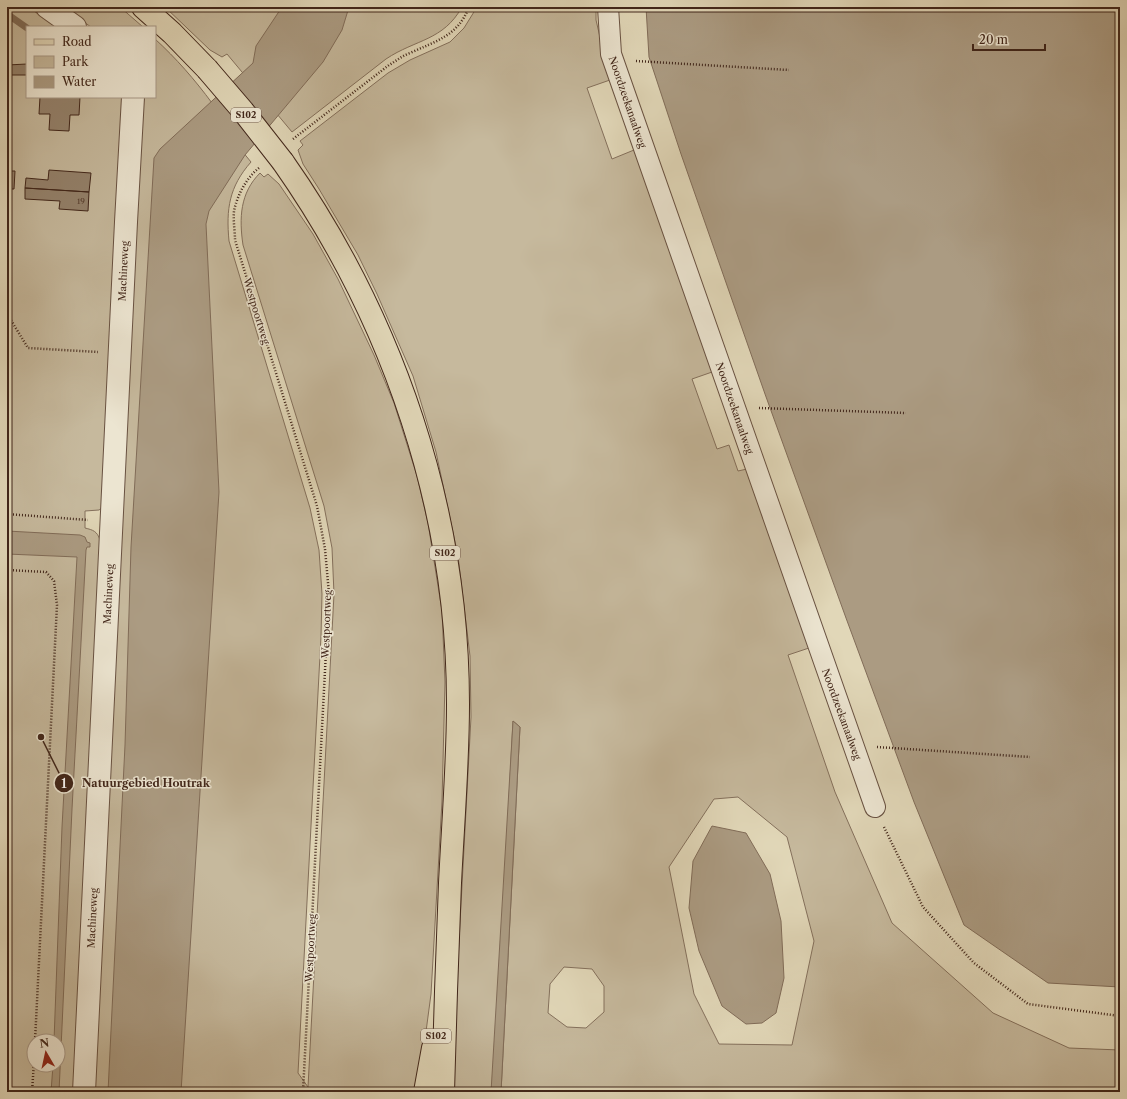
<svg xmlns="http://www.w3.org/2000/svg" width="1127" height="1099" font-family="'Libre Caslon Text',serif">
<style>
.green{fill:#c6b99d;stroke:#84705c;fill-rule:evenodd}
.water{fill:#ab9b82;stroke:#816c58}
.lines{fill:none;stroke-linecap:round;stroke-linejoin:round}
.stream{stroke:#816c58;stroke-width:7}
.building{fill:#94826c;stroke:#41261a}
.minor-casing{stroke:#695242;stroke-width:22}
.tertiary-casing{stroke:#695242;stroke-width:24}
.primary-casing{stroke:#41261a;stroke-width:24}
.path{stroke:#41261a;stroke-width:2.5;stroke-dasharray:1 2;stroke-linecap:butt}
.minor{stroke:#ece5d1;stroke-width:20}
.tertiary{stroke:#ece5d1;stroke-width:22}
.primary{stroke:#e1d7b8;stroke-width:22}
.primary-bridge-casing{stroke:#41261a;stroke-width:24;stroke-linecap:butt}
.primary-bridge{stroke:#e1d7b8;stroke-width:22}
.labels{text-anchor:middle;stroke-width:3;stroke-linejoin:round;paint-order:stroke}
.number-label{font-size:8px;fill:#563d2e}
.shield{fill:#ece5d1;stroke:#745f51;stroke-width:1}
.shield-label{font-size:9px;font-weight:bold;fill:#41261a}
.street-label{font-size:10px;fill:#41261a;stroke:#ece5d1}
.leader{fill:none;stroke:#41261a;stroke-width:1.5}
.callout-dot{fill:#41261a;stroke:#ece5d1;stroke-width:1.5}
.mark-label{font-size:12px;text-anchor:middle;font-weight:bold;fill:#fff}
.callout-label{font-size:11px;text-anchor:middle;font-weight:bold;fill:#41261a;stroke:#ece5d1;stroke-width:3;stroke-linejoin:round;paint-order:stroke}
</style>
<rect width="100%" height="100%" fill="#e1d7b8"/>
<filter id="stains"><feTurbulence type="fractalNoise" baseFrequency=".005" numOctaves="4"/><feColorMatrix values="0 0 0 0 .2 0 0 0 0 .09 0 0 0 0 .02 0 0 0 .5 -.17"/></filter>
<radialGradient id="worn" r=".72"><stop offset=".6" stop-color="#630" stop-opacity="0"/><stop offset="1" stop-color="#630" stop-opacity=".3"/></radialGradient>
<!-- green -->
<path class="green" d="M7,7H28L57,27H27V97H123L102,508L99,510L85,511V528C93,530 97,531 100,540L74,1092H7ZM34,1041H58V1065H34Z
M62,7H120L143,27H91Z
M165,7H462C443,41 416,39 386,59L292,132L227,54L222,57L210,50Z
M477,7H596V20L610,80L587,88L612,159L634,150L715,371L692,379L717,449L729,445L738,471L747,469L812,647L788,655L835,792L892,923L993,1013L1069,1048L1120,1050V1092H501L520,727L513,721L494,1092H451L471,717L470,656L458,556L436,452L413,376L377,294L358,255L319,189L303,164L298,150L303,145L300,141L388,73L410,60L450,42L464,28ZM738,797L787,837L814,941L792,1045L719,1044L694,994L669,867L714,799ZM564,967L592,969L604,986V1012L586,1028L567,1027L548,1013L550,984Z
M155,39C176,58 195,80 212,103L207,108L251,162C229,187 226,209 229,241L310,508L319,550L322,594L321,636L298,1073L308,1087L334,594L332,548L324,506L243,245C239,218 240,193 260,173L264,177L268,174L279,184L313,234L338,279L374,355L394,403L417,476L428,523L442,611L445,682L442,801L431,994L418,1092H93L143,97H155Z"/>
<!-- water -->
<path class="water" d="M282,7H349L342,30L323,62L245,155L209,211L206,224L219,492L181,1092H108L125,745L131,547L154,158L160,149L253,63L256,46Z
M646,7H1120V987L1048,983L964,925L914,802L846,618L765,394L681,154L649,57Z
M7,531L80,535L85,537L87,542L90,543V547H87L86,550L72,809L59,1092H51L53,1065H58V1041H54L62,827L77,557L7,554Z
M513,721L520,727L501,1092H491Z
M712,826L746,833L770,874L781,921L784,978L776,1013L762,1023L746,1024L722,1006L699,951L689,908L693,861Z"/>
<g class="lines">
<!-- stream -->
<path class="stream" d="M7,14L27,28"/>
</g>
<!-- building -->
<path class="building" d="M27,64V75H7V65Z
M40,97H80L79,115H70L69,131L49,130L50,114H39Z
M49,170L91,173L89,192L25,188L26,178L48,180Z
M7,171H15L14,189H7Z
M25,188L89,192L88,211L59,209L60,201L25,199Z
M7,196H11L10,215H7Z"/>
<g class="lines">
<defs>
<path id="minor" d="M608,7L611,54L875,807"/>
<path id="tertiary" d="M47,7L75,27
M84,1092L126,222L133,97"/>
<path id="primary" d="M143,7L172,33L207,69
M283,162C394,320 458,510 458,704C458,763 453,823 450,883C447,953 445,1022 443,1092
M425,1092L433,1048"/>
</defs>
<!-- minor casing -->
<use href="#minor" class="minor-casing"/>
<!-- tertiary casing -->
<use href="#tertiary" class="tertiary-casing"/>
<!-- primary casing -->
<use href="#primary" class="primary-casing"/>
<!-- path -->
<path class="path" d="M636,61L789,70
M293,139L389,65C396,61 402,56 410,53C436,41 458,36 469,7
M259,168C246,178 237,196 234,211C233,221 235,231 235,240L317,506L325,549L329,594L303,1092
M7,316L9,317L28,348L98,352
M759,408L906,413
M7,514L88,520
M7,570L46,572L54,581L57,605L35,1041
M877,747L1030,757
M884,827L923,907L974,963L1028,1004L1120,1016
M32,1092L34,1062"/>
<!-- minor -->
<use href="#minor" class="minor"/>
<!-- tertiary -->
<use href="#tertiary" class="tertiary"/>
<!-- primary -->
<use href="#primary" class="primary"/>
<defs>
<path id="primary-bridge" d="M207,69L243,111L283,162"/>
</defs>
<!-- primary-bridge casing -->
<use href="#primary-bridge" class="primary-bridge-casing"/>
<!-- primary-bridge -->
<use href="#primary-bridge" class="primary-bridge"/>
</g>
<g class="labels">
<!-- number labels -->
<g class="number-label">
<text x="81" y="204">19</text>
</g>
<!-- shield labels -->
<g class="shield">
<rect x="231" y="108" width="30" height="14" rx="3"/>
<rect x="430" y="546" width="30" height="14" rx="3"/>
<rect x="421" y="1029" width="30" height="14" rx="3"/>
</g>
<g class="shield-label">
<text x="246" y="118">S102</text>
<text x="445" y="556">S102</text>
<text x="436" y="1039">S102</text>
</g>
<!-- street labels -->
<g class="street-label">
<text transform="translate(628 102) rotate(71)" y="4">Noordzeekanaalweg</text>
<text transform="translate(123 271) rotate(-87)" y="4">Machineweg</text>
<text transform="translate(257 311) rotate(73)" y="4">Westpoortweg</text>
<text transform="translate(735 408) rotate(71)" y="4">Noordzeekanaalweg</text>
<text transform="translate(108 594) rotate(-87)" y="4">Machineweg</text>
<text transform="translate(326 624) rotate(-88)" y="4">Westpoortweg</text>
<text transform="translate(842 714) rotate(70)" y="4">Noordzeekanaalweg</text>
<text transform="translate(92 918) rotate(-87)" y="4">Machineweg</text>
<text transform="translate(310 948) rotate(-87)" y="4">Westpoortweg</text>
</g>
</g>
<!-- callouts -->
<path class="leader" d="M41 737L64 783"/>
<g class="callout-dot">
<circle cx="41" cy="737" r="4"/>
<circle cx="64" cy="783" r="10"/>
</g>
<g class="mark-label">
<text x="64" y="788">1</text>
</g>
<g class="callout-label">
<text x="146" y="787">Natuurgebied Houtrak</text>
</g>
<!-- margin -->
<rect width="1127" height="1099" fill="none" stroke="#e1d7b8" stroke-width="24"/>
<rect x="8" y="8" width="1111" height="1083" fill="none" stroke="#41261a" stroke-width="2"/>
<rect x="12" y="12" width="1103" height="1075" fill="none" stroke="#41261a"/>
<!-- legend -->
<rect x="26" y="26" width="130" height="72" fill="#ece5d1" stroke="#a89988"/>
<rect x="34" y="39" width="20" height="6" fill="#e1d7b8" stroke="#a89988"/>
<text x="62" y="46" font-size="12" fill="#41261a">Road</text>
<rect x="34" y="56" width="20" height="12" fill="#c6b99d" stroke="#a89988"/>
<text x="62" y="66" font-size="12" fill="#41261a">Park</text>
<rect x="34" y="76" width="20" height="12" fill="#ab9b82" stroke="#a89988"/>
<text x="62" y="86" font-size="12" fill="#41261a">Water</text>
<!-- north arrow -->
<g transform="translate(46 1053) rotate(351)"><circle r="19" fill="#ece5d1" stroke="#a89988"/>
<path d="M0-3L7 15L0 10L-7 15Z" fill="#8f2418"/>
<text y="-6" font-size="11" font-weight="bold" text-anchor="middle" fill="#41261a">N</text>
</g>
<!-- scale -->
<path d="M973 44v6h72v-6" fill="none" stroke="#41261a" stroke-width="2"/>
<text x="979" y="44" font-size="12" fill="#41261a" stroke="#ece5d1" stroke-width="3" paint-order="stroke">20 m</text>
<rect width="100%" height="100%" filter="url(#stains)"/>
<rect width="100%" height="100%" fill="url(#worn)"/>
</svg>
